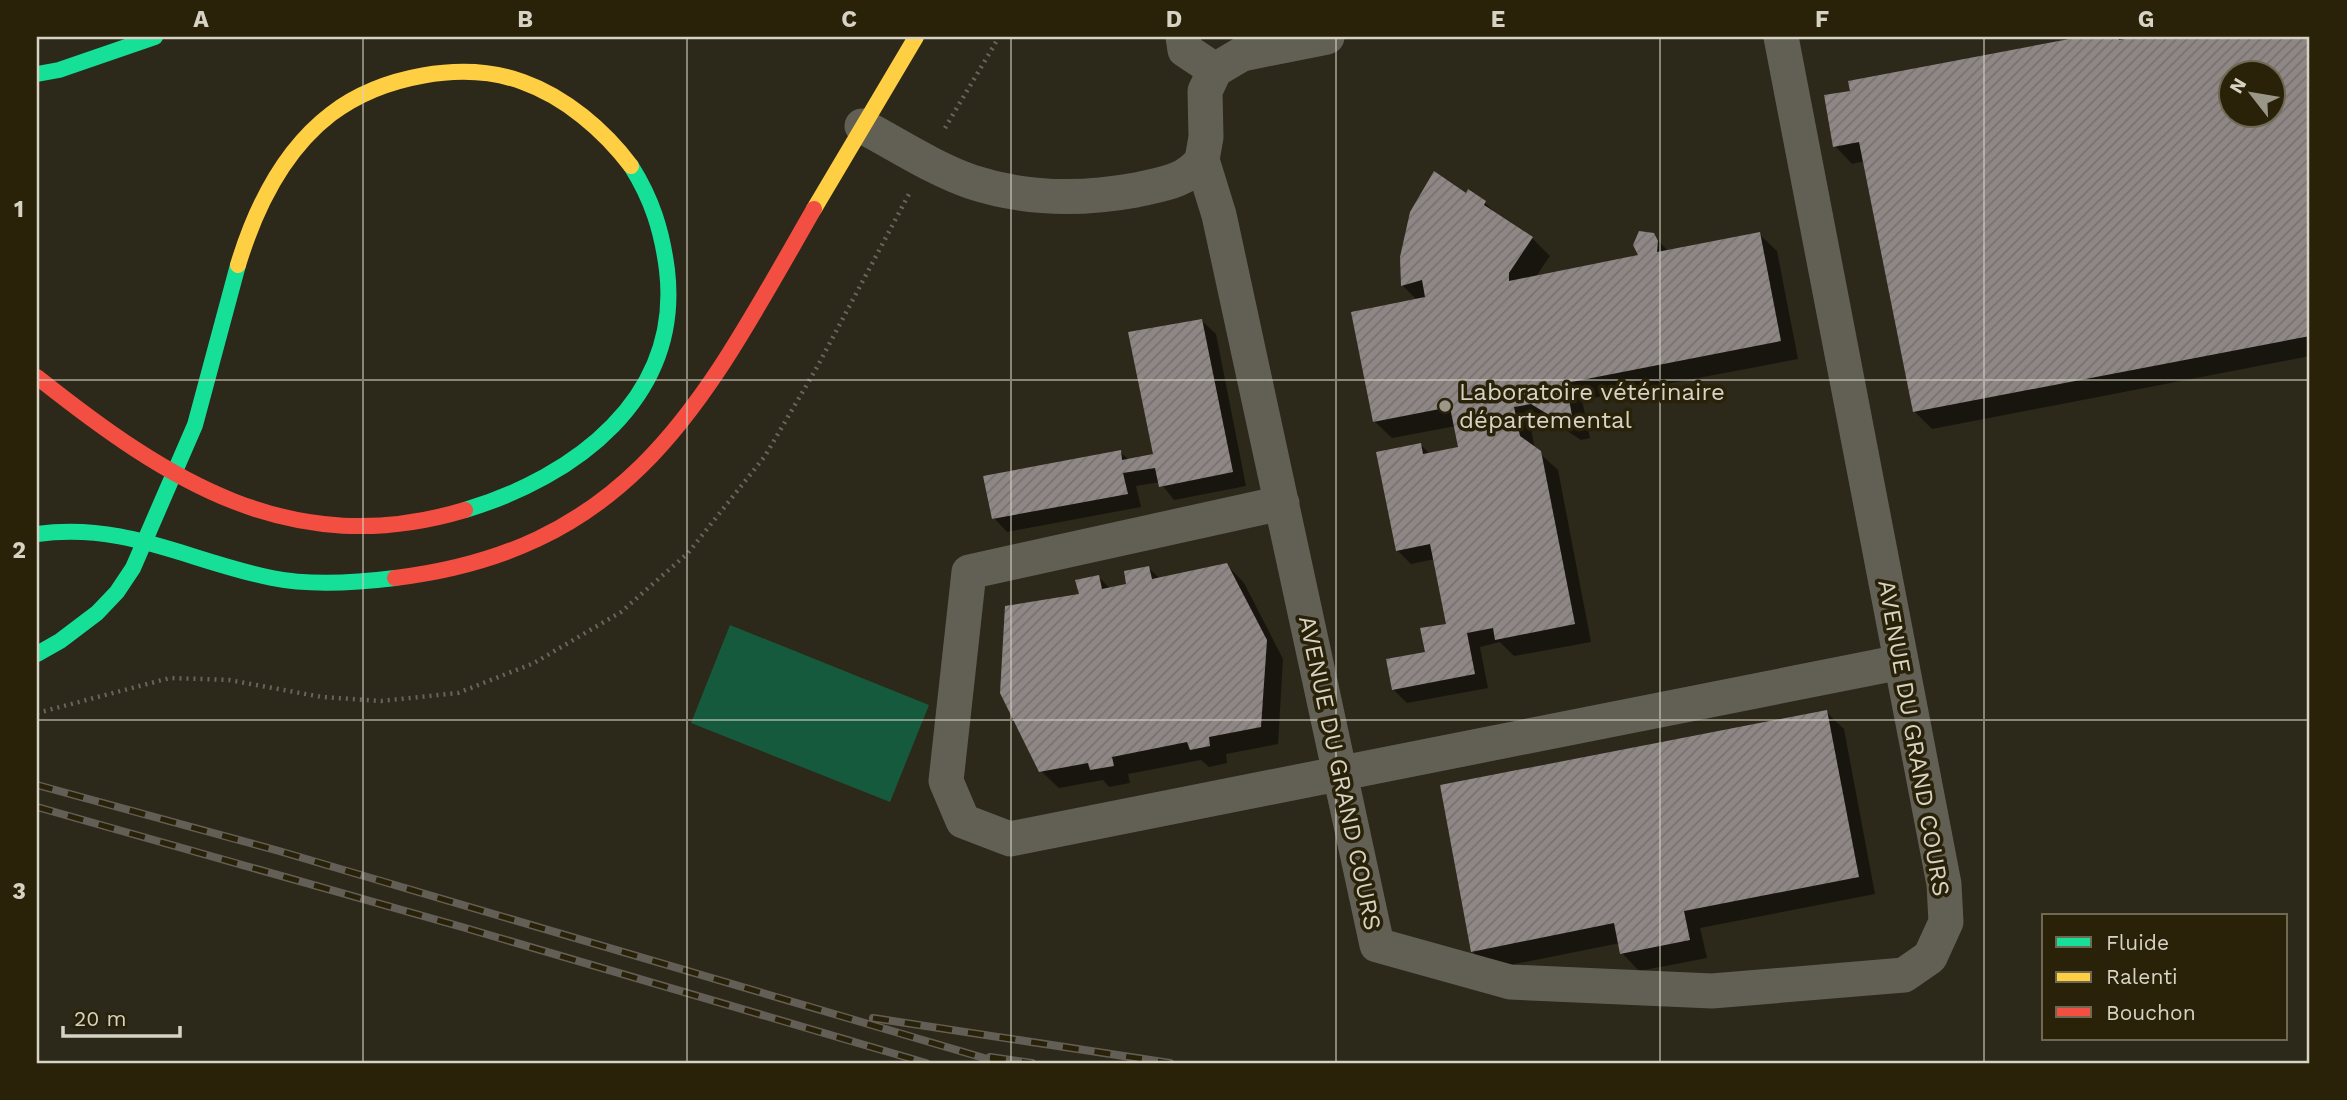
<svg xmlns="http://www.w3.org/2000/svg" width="2347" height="1100" font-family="'Work Sans',sans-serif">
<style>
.green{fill:#165a3d}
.shadow{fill:#0007;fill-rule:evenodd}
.building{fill:url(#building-hatch);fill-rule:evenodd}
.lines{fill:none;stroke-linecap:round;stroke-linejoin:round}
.path{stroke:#68655c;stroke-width:4.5;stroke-dasharray:2 5;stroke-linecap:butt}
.street{stroke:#625f55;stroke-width:35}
.fast{stroke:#16e098;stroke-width:16}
.slow{stroke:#ffcf43;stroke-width:16}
.jam{stroke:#f24e42;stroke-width:16}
.rail-casing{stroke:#635f56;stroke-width:8}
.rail{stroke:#292209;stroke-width:5;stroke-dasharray:16;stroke-linecap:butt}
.grid{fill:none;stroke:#d7d3c4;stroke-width:2;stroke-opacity:0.55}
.poi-dot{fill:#9b9788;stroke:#292209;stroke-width:2.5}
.labels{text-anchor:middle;stroke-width:7;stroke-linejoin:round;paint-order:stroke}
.poi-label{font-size:24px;fill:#d7d3c4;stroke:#292209;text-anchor:start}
.street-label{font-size:24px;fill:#d7d3c4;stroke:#292209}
.neatline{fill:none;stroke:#d7d3c4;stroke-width:2.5}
.grid-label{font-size:23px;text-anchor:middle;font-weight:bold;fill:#d7d3c4}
</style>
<defs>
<pattern id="building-hatch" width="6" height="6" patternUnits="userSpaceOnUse" patternTransform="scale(1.75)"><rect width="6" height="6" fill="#8e8785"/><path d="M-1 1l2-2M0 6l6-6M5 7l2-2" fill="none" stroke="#77716f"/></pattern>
</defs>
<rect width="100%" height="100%" fill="#2c281a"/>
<!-- green -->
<path class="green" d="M730,625L929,705L890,802L691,723Z"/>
<!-- shadow -->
<path class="shadow" d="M2090,37H2121L2125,41L2147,37H2310V356L1932,429L1914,411L1865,161L1852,164L1835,146L1852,93L1850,82ZM2232,74H2274V116H2232Z
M1467,195L1485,203L1498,216L1532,238L1550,256L1535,278L1641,257L1653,235L1669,252L1759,234L1777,251L1798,359L1582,400L1590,438L1581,440L1550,420L1530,424L1535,449L1558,470L1591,642L1514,656L1500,642L1480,647L1488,688L1407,703L1393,689L1427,653L1448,625L1435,559L1411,564L1397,550L1421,445L1430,454L1461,453L1456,426L1392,438L1374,421L1418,301L1402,285Z
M1202,321L1216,334L1246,486L1174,500L1160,482L1136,486L1141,507L1007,532L994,518L1120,452L1129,460L1155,456Z
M1227,565L1244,583L1283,659L1278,744L1226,754L1227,763L1209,767L1201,760L1128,774L1130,783L1109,787L1103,780L1059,788L1041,771L1081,596L1099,577L1110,589L1128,586L1149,568L1160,579Z
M1826,712L1844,729L1875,894L1700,928L1707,958L1639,971L1622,953L1620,943L1490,969L1472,951Z"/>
<!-- building -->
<path class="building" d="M2080,37H2118L2119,40L2137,37H2310V336L1913,412L1859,142L1833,147L1824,95L1850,91L1848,81ZM2232,74H2274V116H2232Z
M1434,171L1466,193L1468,189L1486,201L1484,205L1533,237L1509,273V281L1638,255L1633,245L1639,231L1654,233L1658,241L1657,252L1760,232L1781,341L1566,383L1573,421L1562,423L1531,404L1514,407L1520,436L1541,451L1575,624L1495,640L1493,628L1467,633L1475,674L1392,690L1386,659L1425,652L1420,628L1446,624L1430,544L1396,551L1376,452L1421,443L1423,454L1458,447L1450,407L1373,422L1351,312L1425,297L1422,280L1401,286L1400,257L1410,212Z
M1202,319L1233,472L1159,487L1155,468L1123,473L1128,494L992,519L983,476L1121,450L1122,460L1153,454L1128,332Z
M1227,563L1267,640L1261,727L1209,737L1210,746L1190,750L1187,742L1112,757L1114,766L1090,770L1088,763L1039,772L1000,693L1005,606L1079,594L1075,580L1099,575L1102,589L1126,584L1124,571L1149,566L1152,579Z
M1827,710L1859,877L1684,911L1690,940L1620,954L1614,923L1471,952L1440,785Z"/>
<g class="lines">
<!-- path -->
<path class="path" d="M945,128L999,37
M37,713L170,678L229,680L322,697L381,701L458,693L534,663L621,612L688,553L765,456L816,369L909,194"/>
<!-- street -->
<path class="street" d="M1183,37L1185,50L1215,70
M1327,37L1242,54L1215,70L1205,91L1206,137L1202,160L1219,215L1377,945L1510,982L1712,991L1904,975L1930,957L1946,922L1944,884L1781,37
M862,126C898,145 934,169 972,182C1027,200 1081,200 1136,190C1162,184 1186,182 1202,160
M1282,503L969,572L946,781L963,821L1010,839L1901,662"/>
<!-- fast -->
<path class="fast" d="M37,74L59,70L155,37
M465,510C575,477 682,398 667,270C662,231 652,199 631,166
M37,534C126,522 188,561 272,578C311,586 355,583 395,578
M37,654L60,641L97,613L117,592L133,568L195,425L238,265"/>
<!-- slow -->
<path class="slow" d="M814,209L916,37
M238,265C255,209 284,150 331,114C381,76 463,60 523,82C565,97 604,130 631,166"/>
<!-- jam -->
<path class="jam" d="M37,377C167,480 291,562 465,510
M395,578C635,549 705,398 814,209"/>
<defs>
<path id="rail" d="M37,785L279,851L1001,1063
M37,807L462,927L926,1063
M873,1018L1170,1063
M990,1057L1032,1063"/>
</defs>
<!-- rail casing -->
<use href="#rail" class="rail-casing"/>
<!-- rail -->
<use href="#rail" class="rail"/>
</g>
<!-- grid -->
<path class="grid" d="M363,37V1063M687,37V1063M1011,37V1063M1336,37V1063M1660,37V1063M1984,37V1063M37,380H2310M37,720H2310"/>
<!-- markers -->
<circle class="poi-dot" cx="1445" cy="406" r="7"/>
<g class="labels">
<!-- poi labels -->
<g class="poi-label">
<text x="1459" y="400">Laboratoire vétérinaire<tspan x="1459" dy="28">départemental</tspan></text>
</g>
<!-- street labels -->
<g class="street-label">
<text transform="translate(1914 738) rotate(80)" y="8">AVENUE DU GRAND COURS</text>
<text transform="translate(1340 773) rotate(78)" y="8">AVENUE DU GRAND COURS</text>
</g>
</g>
<!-- border -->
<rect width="2347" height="1100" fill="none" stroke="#292209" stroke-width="77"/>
<!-- legend -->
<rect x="2042" y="914" width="245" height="126" fill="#292209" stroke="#6f6954" stroke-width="2"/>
<rect x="2056" y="937" width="35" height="10" fill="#16e098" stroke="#6f6954" stroke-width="2"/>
<text x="2106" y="950" font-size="21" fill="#d7d3c4">Fluide</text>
<rect x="2056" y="972" width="35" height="10" fill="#ffcf43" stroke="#6f6954" stroke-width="2"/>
<text x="2106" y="984" font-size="21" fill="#d7d3c4">Ralenti</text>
<rect x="2056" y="1007" width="35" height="10" fill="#f24e42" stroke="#6f6954" stroke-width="2"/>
<text x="2106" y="1020" font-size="21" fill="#d7d3c4">Bouchon</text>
<!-- north arrow -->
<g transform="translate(2252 94) rotate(301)"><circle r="33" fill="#292209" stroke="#6f6954" stroke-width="2"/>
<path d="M0-5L12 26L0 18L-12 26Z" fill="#9b9788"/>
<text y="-10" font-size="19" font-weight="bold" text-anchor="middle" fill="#d7d3c4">N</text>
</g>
<!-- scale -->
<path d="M63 1026v10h117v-10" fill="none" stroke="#d7d3c4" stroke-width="3.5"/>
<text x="74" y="1026" font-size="21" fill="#d7d3c4" stroke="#292209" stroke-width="5" paint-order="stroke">20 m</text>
<rect x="38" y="38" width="2270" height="1024" class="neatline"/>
<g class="grid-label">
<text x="201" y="27">A</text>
<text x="525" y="27">B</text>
<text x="849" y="27">C</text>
<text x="1174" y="27">D</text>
<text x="1498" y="27">E</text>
<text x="1822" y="27">F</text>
<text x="2146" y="27">G</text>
<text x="19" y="217">1</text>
<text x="19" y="558">2</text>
<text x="19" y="899">3</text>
</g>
</svg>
